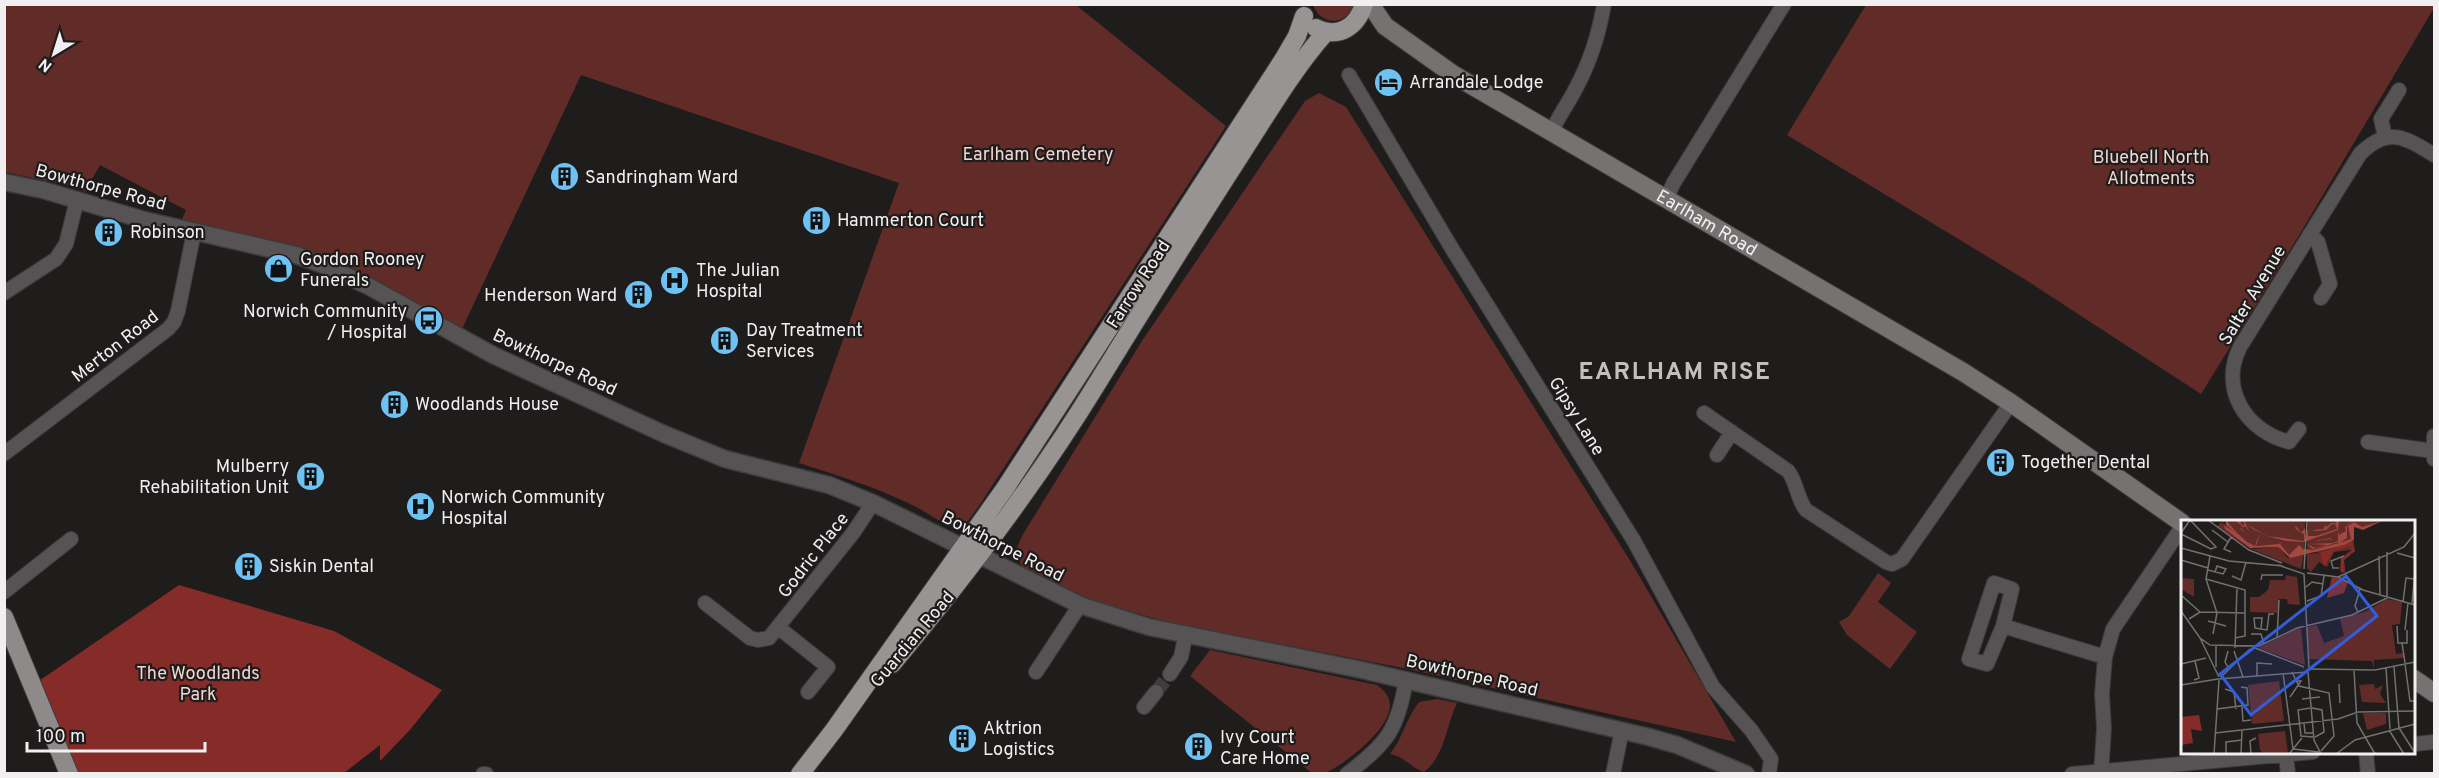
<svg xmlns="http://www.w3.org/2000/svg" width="2439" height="778" font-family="Overpass,sans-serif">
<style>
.green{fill:#612c28}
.forest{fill:#852c28}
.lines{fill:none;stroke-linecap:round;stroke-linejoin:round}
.minor-tunnel{stroke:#3e3c3c;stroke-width:14;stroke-dasharray:14 7;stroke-linecap:butt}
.minor-casing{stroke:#3c3a3a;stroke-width:16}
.tertiary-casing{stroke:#3c3a3a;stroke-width:19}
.secondary-casing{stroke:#3c3a3a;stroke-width:20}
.primary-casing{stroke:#3c3a3a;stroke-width:20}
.trunk-casing{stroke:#3c3a3a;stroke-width:20}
.minor{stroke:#555353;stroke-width:14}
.tertiary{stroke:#555353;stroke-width:16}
.secondary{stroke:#757272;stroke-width:18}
.primary{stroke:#8d8a89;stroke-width:18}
.trunk{stroke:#989494;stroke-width:18}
.labels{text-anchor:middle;stroke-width:4.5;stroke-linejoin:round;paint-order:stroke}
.poi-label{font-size:18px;fill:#f1efef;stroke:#1f1c1c;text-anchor:start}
.park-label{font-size:18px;fill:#f1d6d3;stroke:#1f1c1c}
.street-label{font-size:18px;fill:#f1efef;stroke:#1f1c1c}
.district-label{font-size:24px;font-weight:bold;letter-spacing:1.5px;fill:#c3bfbe;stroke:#1f1c1c}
.inset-road{fill:none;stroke:#737070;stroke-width:1.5}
.view{fill:#325eda;fill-opacity:0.15;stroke:#325eda;stroke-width:3}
.inset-edge{fill:none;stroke:#f1efef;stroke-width:3}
</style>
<rect width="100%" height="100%" fill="#1f1c1c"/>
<!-- green -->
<path class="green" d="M5,4L1076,5L1226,126L979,506L968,521L958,528C940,524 925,510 908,503C873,486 836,475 799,463L899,183L581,75L462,329C421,307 380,279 337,262C288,242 234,232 182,220L186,210L100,165L85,192L76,187L5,172Z
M1313,5V4L1353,5C1346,27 1320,25 1313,5Z
M1866,5L2434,4V8L2298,237L2201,394L2026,280L1787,135Z
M1319,93L1346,107L1631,562L1736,742L1403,668L1167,622L1078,596L1022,567L1015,552L1022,536L1142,341L1305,101Z
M1878,573L1891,583L1878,602L1917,632L1890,669L1847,635L1839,622L1849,616Z
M1210,650L1377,685C1383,690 1389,695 1390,704C1392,727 1346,764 1325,773C1322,774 1316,773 1312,773L1190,676Z
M1437,699L1457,703C1446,726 1445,756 1424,772C1411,768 1406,757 1390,754C1403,738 1406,718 1419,702Z"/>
<!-- forest -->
<path class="forest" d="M179,585L334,631L442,690L409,731L380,761V745L344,773L73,774L33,685Z"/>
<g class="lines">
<!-- minor-tunnel -->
<path class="minor-tunnel" d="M1156,692L1170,674"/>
<defs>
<path id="minor" d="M1349,75L1451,247L1634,541L1713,687L1751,730L1771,759L1769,774
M1551,133C1558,117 1568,104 1576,88C1590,62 1599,34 1604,4
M2385,137L2381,119L2399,90
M1666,200L1673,184L1784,4
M2310,234L2318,242L2330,284L2321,298
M4,293L56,259L66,244L77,200
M1704,413L1788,471C1797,482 1797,499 1806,510L1886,562L1892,564L1902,559L2011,403
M2299,429L2289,442C2246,431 2219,389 2240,347L2360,154C2388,126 2405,137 2434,155
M2434,436V459
M2368,442L2433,451
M4,454L168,329L174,322L178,311L194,232
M1717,455L1732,432
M1994,583L2012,589L2003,626L1987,664L1969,659Z
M4,592L71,539
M705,603L750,638L758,640L769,638L853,533L873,503
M2003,626L2105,657
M779,628L828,667L808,692
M1036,672L1080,605
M1170,674L1181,657L1186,633
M1144,707L1156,692
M2414,744L2434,742
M2366,752L2368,774
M2286,755L2288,774
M483,774H486
M1347,774C1387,744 1398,729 1406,680
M1613,774L1622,730
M2072,774L2313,752
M2101,774L2104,728L2102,694L2105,657L2113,629L2182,527"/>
<path id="tertiary" d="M4,182L43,190L144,220L296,255L321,264L370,287L493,355L664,434L725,459L829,485L873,503L1080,605L1149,627L1362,670L1649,737L1677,745L1746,774"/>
<g id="secondary">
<path id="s1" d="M1370,4L1385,26L1454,75L1963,372L2011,403L2182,523"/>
<path d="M2414,679L2434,693"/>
</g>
<path id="primary" d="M4,617L69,774"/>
<path id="trunk" d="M1316,28C1339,39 1357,27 1364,4
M892,664C967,574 1037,482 1098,382C1146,304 1194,227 1243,151C1269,111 1294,68 1326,32
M800,774L834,730L1006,487L1283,60L1297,36L1304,16"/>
</defs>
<!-- minor casing -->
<use href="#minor" class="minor-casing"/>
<!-- tertiary casing -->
<use href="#tertiary" class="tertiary-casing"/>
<!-- secondary casing -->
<use href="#secondary" class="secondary-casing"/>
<!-- primary casing -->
<use href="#primary" class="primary-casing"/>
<!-- trunk casing -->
<use href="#trunk" class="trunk-casing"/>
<!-- minor -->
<use href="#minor" class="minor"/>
<!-- tertiary -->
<use href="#tertiary" class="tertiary"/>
<!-- secondary -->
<use href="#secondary" class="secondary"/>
<!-- primary -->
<use href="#primary" class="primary"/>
<!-- trunk -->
<use href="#trunk" class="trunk"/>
</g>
<!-- icons -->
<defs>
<symbol id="hotel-disc" viewBox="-11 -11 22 22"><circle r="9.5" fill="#6ec2f3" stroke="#1f1c1c"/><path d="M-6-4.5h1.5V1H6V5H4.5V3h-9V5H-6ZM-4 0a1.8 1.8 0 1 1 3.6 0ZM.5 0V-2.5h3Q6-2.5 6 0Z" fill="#111"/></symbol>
<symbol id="building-disc" viewBox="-11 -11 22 22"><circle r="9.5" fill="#6ec2f3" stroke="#1f1c1c"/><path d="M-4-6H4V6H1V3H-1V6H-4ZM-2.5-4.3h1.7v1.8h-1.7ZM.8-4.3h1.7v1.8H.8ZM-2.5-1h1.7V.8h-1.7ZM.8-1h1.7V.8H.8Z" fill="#111"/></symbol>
<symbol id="shop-disc" viewBox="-11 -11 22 22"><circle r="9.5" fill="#6ec2f3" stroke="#1f1c1c"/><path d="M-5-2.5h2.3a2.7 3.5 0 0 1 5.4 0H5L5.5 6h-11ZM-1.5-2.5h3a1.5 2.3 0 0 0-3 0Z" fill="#111"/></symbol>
<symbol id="hospital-disc" viewBox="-11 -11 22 22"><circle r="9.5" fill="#6ec2f3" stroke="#1f1c1c"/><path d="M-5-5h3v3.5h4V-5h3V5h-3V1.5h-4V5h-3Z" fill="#111"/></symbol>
<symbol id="bus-disc" viewBox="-11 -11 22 22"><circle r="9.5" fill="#6ec2f3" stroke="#1f1c1c"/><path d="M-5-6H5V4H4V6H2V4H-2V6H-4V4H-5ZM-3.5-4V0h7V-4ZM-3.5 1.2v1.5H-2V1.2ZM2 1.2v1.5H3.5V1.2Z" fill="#111"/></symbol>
</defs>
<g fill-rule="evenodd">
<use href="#hotel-disc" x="1372" y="66" width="33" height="33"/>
<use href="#building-disc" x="548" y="160" width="33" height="33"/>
<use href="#building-disc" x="800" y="204" width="33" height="33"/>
<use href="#building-disc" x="92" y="216" width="33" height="33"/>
<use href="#shop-disc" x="262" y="252" width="33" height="33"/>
<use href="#hospital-disc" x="658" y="264" width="33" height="33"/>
<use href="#building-disc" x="622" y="278" width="33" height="33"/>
<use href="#bus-disc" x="412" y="304" width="33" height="33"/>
<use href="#building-disc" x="708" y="324" width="33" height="33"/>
<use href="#building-disc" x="378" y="388" width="33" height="33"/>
<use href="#building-disc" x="1984" y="446" width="33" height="33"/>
<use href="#building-disc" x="294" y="460" width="33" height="33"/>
<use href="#hospital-disc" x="404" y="490" width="33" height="33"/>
<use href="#building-disc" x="232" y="550" width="33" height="33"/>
<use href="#building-disc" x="946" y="722" width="33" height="33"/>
<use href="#building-disc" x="1182" y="730" width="33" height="33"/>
</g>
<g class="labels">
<!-- poi labels -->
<g class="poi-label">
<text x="1409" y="88">Arrandale Lodge</text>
<text x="585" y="183">Sandringham Ward</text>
<text x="837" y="226">Hammerton Court</text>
<text x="130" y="238">Robinson</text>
<text x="300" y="265">Gordon Rooney<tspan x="300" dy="21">Funerals</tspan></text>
<text x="696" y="276">The Julian<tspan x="696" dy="21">Hospital</tspan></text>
<text x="617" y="301" text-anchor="end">Henderson Ward</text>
<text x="407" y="317" text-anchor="end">Norwich Community<tspan x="407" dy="21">/ Hospital</tspan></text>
<text x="746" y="336">Day Treatment<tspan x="746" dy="21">Services</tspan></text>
<text x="415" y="410">Woodlands House</text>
<text x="2021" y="468">Together Dental</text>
<text x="289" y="472" text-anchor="end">Mulberry<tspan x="289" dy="21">Rehabilitation Unit</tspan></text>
<text x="441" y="503">Norwich Community<tspan x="441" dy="21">Hospital</tspan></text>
<text x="269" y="572">Siskin Dental</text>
<text x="983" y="734">Aktrion<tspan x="983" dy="21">Logistics</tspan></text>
<text x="1220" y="743">Ivy Court<tspan x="1220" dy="21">Care Home</tspan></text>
</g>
<!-- park labels -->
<g class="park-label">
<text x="1038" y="160">Earlham Cemetery</text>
<text x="2151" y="163">Bluebell North<tspan x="2151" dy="21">Allotments</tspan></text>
<text x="198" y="679">The Woodlands<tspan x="198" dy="21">Park</tspan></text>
</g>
<!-- street labels -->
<g class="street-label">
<text transform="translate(101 187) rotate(15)" y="6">Bowthorpe Road</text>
<text dy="6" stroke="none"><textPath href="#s1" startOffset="404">Earlham Road</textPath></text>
<text transform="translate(1138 284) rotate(-57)" y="6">Farrow Road</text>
<text transform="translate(2252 295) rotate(-59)" y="6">Salter Avenue</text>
<text transform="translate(115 346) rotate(-38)" y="6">Merton Road</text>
<text transform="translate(555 362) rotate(25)" y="6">Bowthorpe Road</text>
<text transform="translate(1577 416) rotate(58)" y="6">Gipsy Lane</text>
<text transform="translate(1003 546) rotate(27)" y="6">Bowthorpe Road</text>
<text transform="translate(813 555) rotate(-52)" y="6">Godric Place</text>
<text transform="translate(912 639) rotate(-50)" y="6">Guardian Road</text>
<text transform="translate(1472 675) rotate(13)" y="6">Bowthorpe Road</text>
</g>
<!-- district labels -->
<g class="district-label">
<text x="1675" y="379">EARLHAM RISE</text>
</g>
</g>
<!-- overview -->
<g transform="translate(2181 520)">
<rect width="234" height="234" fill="#1f1c1c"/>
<path d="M44,0H124L123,30L107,36L101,27H72L45,7ZM127,0H199L182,8L174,4L170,7L174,31L163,40L164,52L160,53V38L170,30L153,32L146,47L138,42L130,52L126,48V34L140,33L126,31ZM40,2L72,29L97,27L107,38L123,34L120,49L70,29L36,7ZM105,55L116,57L119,85L107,84L106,79H98L96,93L69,92V77H78L87,70L89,60H104ZM0,58L13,59V77L0,69ZM206,79L221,82L219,104L211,105L215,134L222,133L223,138L193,140V149L191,141L128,139L126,107L136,105L143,123L163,116L159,98L184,92ZM120,108L124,145L77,128L111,111ZM98,161L103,201L71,204L67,165ZM193,164L194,169L202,165L199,174L205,183L181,182L178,165ZM182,193H205V204L186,210ZM104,211L107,233L83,234L79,230L77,214Z" fill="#612c28"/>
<path d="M171,22L174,31L163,40L164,52L159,51L160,38L171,31L170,26L153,31L143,47L139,33ZM151,56L167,62L163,73L146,78ZM18,195L21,211L10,209L12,223L0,225V197Z" fill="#852c28"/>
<path d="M42,0L44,6L54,12L45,5V0L55,12L62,7L54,0H62L59,3L63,6V0L68,11L64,6L60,9L66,14L59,9L55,12L66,22L74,26L76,20L70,16L76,20L79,14L73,11L79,14L75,26L98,24L101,21L99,24L108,35L118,25L123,30V22L105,21L86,16L72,9L67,5L86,16L123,21V14L120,13L115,9L114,8L115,6L120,13L124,8V21L127,8V16H135L156,9L155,5L151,4L145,10L136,11L131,10L143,9L144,5L146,7L150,3H152L155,4L154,0H158L157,10L123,22V29L132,30L158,23L157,22L145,26L132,29L130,28L126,24L134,28L146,25L128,24L152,23L150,19L132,21L150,18L152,23L157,21V11L158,15L165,11L164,7L166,6L168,3L172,0L166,6V18L158,23L170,19L167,6L173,2L181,7L203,0L182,10L173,7V20L163,25L109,38L97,27L69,28L44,9Z" fill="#a34741"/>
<path class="inset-road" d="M27,0L68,30L101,43M31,10L47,22M0,13L9,0L35,27L30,29L0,14M50,17L43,29L50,32M0,28L48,41L102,46M216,33L234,38M29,36L25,59L36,93L32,114M198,36L199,74M0,40L27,48M97,45L123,54L128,148M158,48H152L150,41L163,36M123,49L126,0M27,50L42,54L45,49L36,46L34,52M126,53L157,57L182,70L234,85M51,56L60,60L65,42M157,57L223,27L234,13M25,59L64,70V116L54,118M80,60L81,55H102M125,67L131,62L142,64M0,75L19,92M126,81L140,76L143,56M222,82L225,58L233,59M231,84L234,51M0,91L19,118L29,125L78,126L116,108L171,95L206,78V32M177,92L174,86L179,69M8,99L19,92L64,93M27,101L45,106M216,106L217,123H221M80,109L81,98H73L74,108L86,110L88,94H93M224,110L227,83M70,114H80L83,124M19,118L38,157M96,118L98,80M35,126V147M54,128L56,67M74,128L123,147M47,131L44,142L48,149M53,131L62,157M224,143L221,123H226V110M0,144L25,138M224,144L229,181H234M213,147L218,208L234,233M205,148L209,209M129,149L194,150L234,142M173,150L176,203L194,234M111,152L118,166L148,173L153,216L140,231M127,152L133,220L140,234M102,153L112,229M76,156V143L91,144M40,157L69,129M37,159L126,152M13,160L18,158L14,141M158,164L159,183M0,165L37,159M44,169L53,172L55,189M109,177L120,161H113M121,179L139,177M61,187L62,201L70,200M129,188L117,190L120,216L132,217M131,188L141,190L143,212L134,217M36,189L67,185L66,168L60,167M123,203L124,213H132M208,210L223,234M34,213L157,199L177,192L234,191M112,229L138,232M33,234L38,160M45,234V222L61,220M60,234L61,210M70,234L69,221L75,218M108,234L121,218M155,234L174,220L234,204"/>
<path class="view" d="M165,56L196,96L70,195L39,154Z"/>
<rect width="234" height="234" class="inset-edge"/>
</g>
<!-- border -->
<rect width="2439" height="778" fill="none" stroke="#f1efef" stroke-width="12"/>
<!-- north arrow -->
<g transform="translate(54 54) rotate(218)" stroke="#1f1c1c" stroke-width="4.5" paint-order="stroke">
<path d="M0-4.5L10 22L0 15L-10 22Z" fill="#f1efef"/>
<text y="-9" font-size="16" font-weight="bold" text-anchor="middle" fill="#f1efef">N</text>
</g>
<!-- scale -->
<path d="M27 742v9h178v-9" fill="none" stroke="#f1efef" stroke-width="3"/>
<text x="36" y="742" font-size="18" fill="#f1efef" stroke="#1f1c1c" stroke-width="4.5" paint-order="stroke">100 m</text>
</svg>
